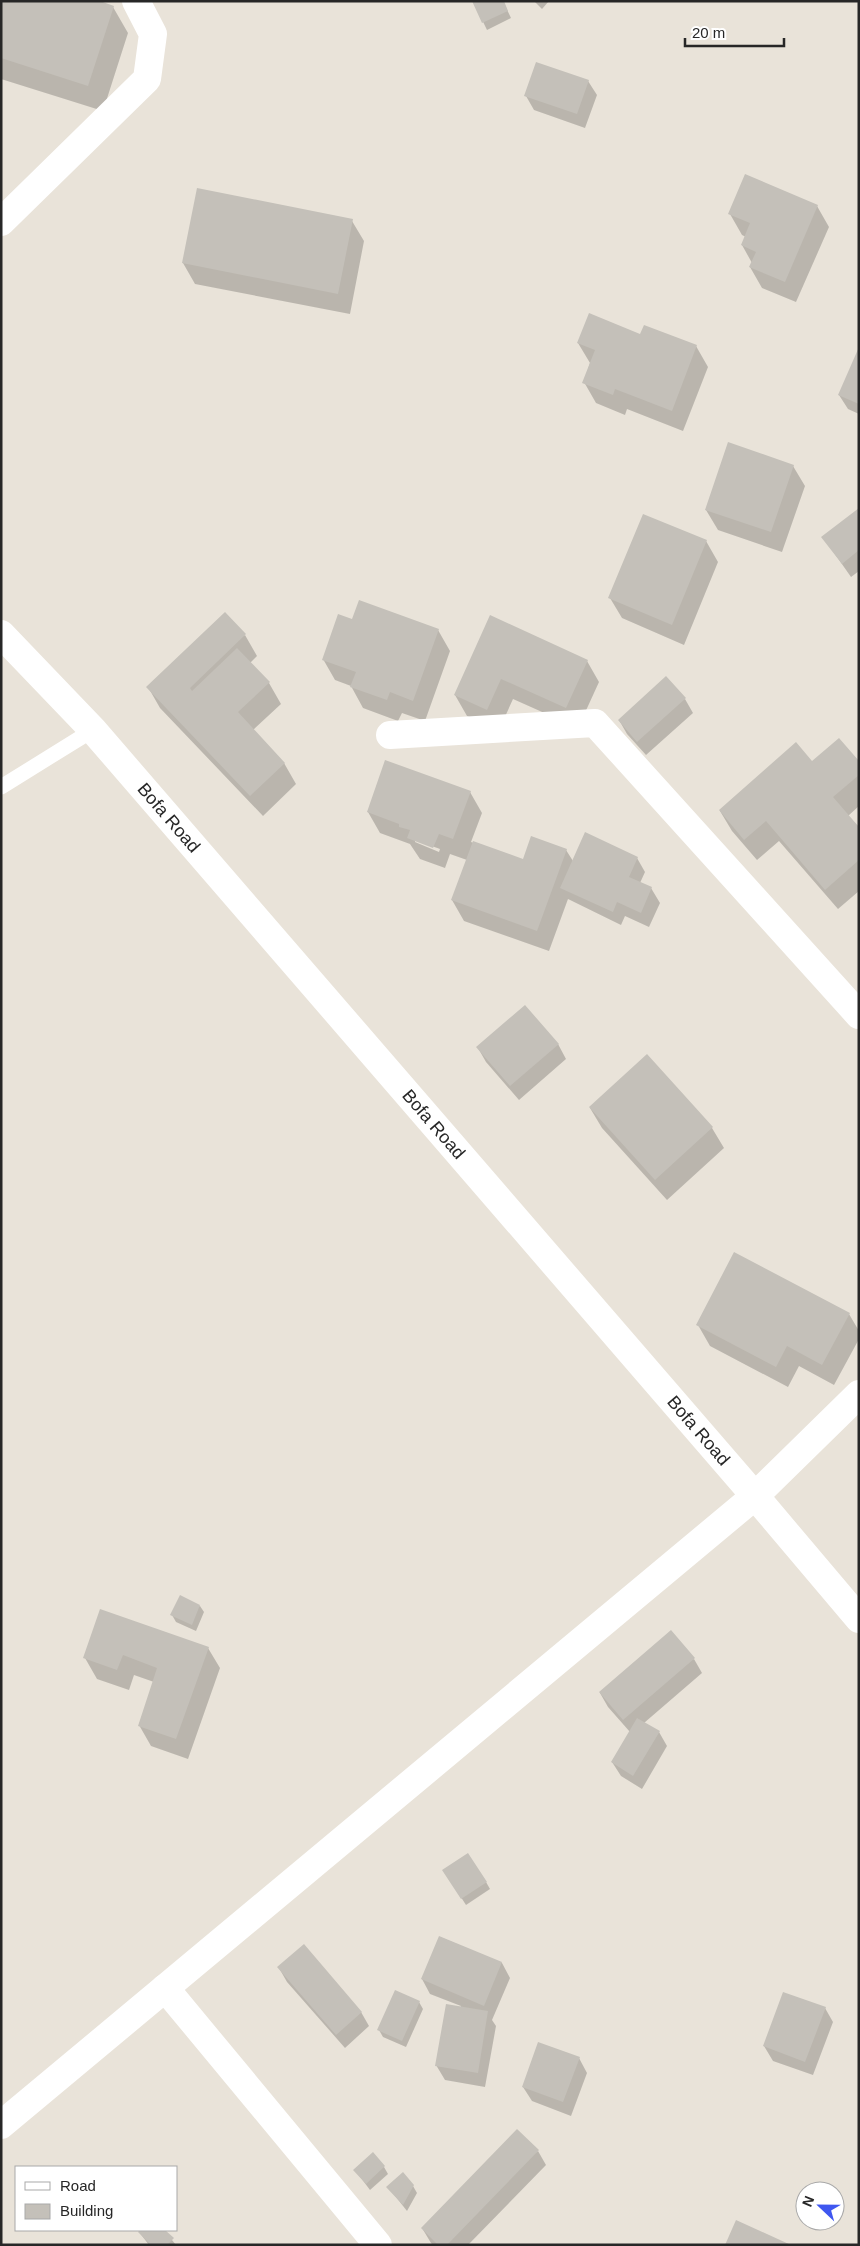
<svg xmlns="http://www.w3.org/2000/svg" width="860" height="2246" font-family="Helvetica,sans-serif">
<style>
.shadow{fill:#0003;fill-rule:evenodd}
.building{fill:#c4c0b9}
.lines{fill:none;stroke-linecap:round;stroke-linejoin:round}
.service{stroke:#fff;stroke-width:15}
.minor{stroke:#fff;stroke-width:28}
.labels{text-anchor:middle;stroke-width:4.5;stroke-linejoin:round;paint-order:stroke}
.street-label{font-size:18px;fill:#272727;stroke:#fff}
</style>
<rect width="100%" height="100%" fill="#e9e3d9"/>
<!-- shadow -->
<path class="shadow" d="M1,1L113,7L128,33L103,111L1,79Z
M473,1H503L511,18L487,30Z
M534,1H549L542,9Z
M588,81L597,95L585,128L534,110L526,96Z
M817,206L829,227L796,302L762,288L750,267L752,263L742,245L746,237L742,235L730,214Z
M352,221L364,241L350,314L195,284L183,263Z
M641,335L696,346L708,367L683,431L627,409L625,415L596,403L584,382L590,363L578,343Z
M859,351V414L848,409L839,395Z
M793,466L805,486L782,552L718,530L706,510Z
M859,510V571L851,577L823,537Z
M706,541L718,562L684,645L622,618L610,598Z
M491,617L587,661L599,682L578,728L513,699L499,730L467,716L455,695Z
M353,621L438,630L450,651L425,721L402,713L398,721L363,708L351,686L335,680L323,659Z
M245,635L257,656L250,663L269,683L281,704L253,730L284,763L296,784L263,816L160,708L148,687Z
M685,699L693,713L646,755L627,734L619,720Z
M812,763H859V806L848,816L859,829V891L838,909L779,841L757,860L732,831L720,811Z
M470,792L482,813L471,842L524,861L566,850L573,861L637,858L645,872L640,883L651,888L660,903L649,927L625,916L621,925L568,899L549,951L464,921L452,900L467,860L450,854L445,868L420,859L410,844L380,833L368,812ZM415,840L440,849L439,852L415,842Z
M558,1044L566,1059L519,1100L486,1062L478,1048Z
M590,1108L712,1128L724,1148L667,1200L602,1128Z
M849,1314L859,1331V1339L834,1385L799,1366L788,1387L710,1346L698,1325Z
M200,1606L204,1612L196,1631L176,1622L172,1615Z
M208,1648L220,1668L188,1759L151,1746L139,1725L154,1682L134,1675L129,1690L97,1679L85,1658Z
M694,1659L702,1673L644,1723L659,1732L667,1746L642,1789L621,1776L612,1762L630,1732L608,1707L600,1693Z
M448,1877L486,1882L490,1889L466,1905Z
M440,1937L502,1963L510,1978L492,2020L496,2026L485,2087L445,2080L436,2065L461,2006L430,1994L422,1979Z
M279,1968L361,2012L369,2026L345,2048L287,1982Z
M419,2002L423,2009L406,2047L383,2037L379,2030Z
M825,2008L833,2022L813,2075L773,2061L764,2046Z
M579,2058L587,2073L571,2116L532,2101L523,2087Z
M538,2151L546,2165L468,2245H433L431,2243L422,2228Z
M384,2167L388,2174L370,2190L355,2170Z
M413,2186L417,2193L407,2211L388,2187Z
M142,2230H164L176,2245H149L139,2232Z"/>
<!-- building -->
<path class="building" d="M1,1H100L114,6L88,86L1,58Z
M472,1H504L508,11L482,23Z
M536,62L589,80L577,114L524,96Z
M745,174L818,205L785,282L749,267L756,252L741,245L750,223L728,214Z
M197,188L353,219L338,294L182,263Z
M589,313L640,334L644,325L697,345L672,411L615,389L613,395L582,383L595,350L577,343Z
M859,347V404L838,395Z
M728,442L794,465L771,532L705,510Z
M859,508V550L842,564L821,537Z
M643,514L707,540L672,625L608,598Z
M359,600L439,629L413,701L390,692L387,700L350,687L356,672L322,660L338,614L352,619Z
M225,612L246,634L190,688L192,691L237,648L270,682L238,712L285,763L250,796L146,687Z
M490,615L588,660L566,708L501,679L487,710L454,695Z
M666,676L686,698L637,742L618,720Z
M839,738L859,761V775L833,797L859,827V860L825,890L766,821L744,840L719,810L796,742L812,761Z
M385,760L471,791L453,839L439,834L433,848L407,838L410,830L399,827V824L367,812Z
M585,832L638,857L629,877L652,887L641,913L617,902L613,912L560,888Z
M531,836L567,849L537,931L451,900L473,841L523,859Z
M525,1005L559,1044L510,1086L476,1047Z
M647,1054L713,1127L655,1180L589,1107Z
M734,1252L850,1313L822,1365L787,1346L776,1367L696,1325Z
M180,1595L200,1605L192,1625L170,1615Z
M100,1609L209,1647L176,1739L138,1726L157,1668L123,1655L117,1670L83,1658Z
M671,1630L695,1658L623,1720L599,1692Z
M637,1718L660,1731L633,1776L611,1762Z
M468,1853L487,1882L461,1899L442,1870Z
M439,1936L502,1962L484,2006L421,1979Z
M304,1944L362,2012L336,2035L277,1967Z
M395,1990L420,2001L402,2041L377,2030Z
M783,1992L826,2007L805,2062L763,2046Z
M446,2004L488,2011L478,2073L435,2066Z
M538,2042L580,2057L563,2102L522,2087Z
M517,2129L539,2150L447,2245H438L421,2228Z
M373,2152L385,2166L366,2184L353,2170Z
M403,2172L414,2185L403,2205L386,2187Z
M736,2220L791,2245H725Z
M140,2230H165L174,2238L167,2245H151L138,2232Z"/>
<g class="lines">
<!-- service -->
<path class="service" d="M1,787L93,730"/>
<!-- minor -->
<g class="minor">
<path d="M1,222L147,79L153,34L136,1"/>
<path id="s1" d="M1,634L93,730L755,1496L859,1619"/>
<path d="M390,735L595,723L859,1015"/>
<path d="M165,1988L378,2245"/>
<path d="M1,2125L755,1496L859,1394"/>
</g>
</g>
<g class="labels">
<!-- street labels -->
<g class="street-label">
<text dy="6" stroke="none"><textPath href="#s1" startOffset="249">Bofa Road</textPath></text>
<text dy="6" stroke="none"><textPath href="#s1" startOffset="654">Bofa Road</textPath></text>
<text dy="6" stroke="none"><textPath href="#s1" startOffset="1059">Bofa Road</textPath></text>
</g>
</g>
<!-- border -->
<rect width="860" height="2246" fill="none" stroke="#272727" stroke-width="5"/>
<!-- legend -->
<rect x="15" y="2166" width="162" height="65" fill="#ffffff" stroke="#a9a9a9"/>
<rect x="25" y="2182" width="25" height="8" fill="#ffffff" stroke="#a9a9a9"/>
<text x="60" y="2191" font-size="15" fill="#272727">Road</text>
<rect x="25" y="2204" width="25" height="15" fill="#c4c0b9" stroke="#a9a9a9"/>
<text x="60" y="2216" font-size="15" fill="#272727">Building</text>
<!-- north arrow -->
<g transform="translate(820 2206) rotate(292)"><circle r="24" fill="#ffffff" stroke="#a9a9a9"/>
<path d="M0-4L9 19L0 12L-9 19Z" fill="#3f57f0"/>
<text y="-8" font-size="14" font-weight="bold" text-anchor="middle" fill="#272727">N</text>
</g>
<!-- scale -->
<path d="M685 38v8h99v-8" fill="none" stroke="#272727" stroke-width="2.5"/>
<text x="692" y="38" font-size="15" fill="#272727" stroke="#ffffff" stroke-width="4" paint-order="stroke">20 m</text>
</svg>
